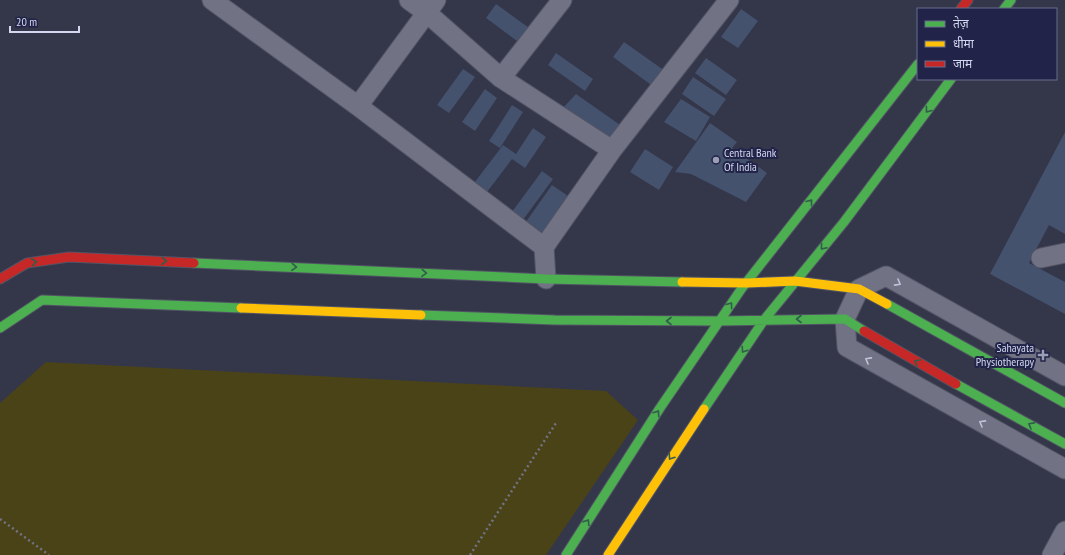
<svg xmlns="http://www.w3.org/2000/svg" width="1065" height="555" font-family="'PT Sans Narrow','Noto Sans Devanagari',sans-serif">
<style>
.green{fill:#4b4318}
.building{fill:#44526d}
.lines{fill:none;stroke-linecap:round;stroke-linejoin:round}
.street-casing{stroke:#525465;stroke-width:21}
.fast-casing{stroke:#525465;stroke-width:11}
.slow-casing{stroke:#525465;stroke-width:11}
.jam-casing{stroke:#525465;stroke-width:11}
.path{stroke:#717382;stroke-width:2.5;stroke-dasharray:2 3;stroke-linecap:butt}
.street{stroke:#717384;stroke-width:19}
.fast{stroke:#4caf50;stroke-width:9}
.slow{stroke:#ffc107;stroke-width:9}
.jam{stroke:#c62828;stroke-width:9}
.oneway{stroke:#325c4b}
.oneway2{stroke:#bfc3da}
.poi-dot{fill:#9b9fb5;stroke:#212448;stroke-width:1.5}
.labels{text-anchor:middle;stroke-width:4;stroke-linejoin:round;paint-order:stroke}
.poi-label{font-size:12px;fill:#d3d7ef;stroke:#212448;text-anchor:start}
</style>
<rect width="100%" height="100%" fill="#34364a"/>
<!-- green -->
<path class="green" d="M46,362L606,391L638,420L546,555H0V403Z"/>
<!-- building -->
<path class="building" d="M496,4L532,30L521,44L486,18Z
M741,9L758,21L738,48L721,37Z
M624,42L665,71L654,87L613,57Z
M556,53L593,79L585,91L548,65Z
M706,58L737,80L726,95L695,73Z
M463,69L475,77L449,113L437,105Z
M693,77L726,99L714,116L682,94Z
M485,89L497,98L475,131L462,122Z
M576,94L623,127L610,145L560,111Z
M681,99L710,117L696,141L664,122Z
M512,105L523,112L500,148L489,141Z
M710,123L737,142L732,148L767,173L746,202L691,174L675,172Z
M533,128L546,137L525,168L512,159L484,196L471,187L503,145L516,154Z
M1065,132V234L1049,225L1029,263L1065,282V314L990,274Z
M645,149L673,167L659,190L630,172Z
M542,171L553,179L520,224L509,216Z
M552,185L568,196L539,237L523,226Z"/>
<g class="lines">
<defs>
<path id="street" d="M212,0L358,106L544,247
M409,0L427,13L501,78L612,150
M501,78L562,0
M358,106L436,0
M1041,258L1065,253
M546,279L544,247L612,150L729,0
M1065,376L886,276L859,289L845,319L847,347L1065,469
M1052,555L1065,531"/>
<path id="fast" d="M1004,9L1011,0
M194,263L546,279L682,282
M887,304L1065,403
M421,315L555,320L719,321L845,319L864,331
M0,328L42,300L241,308
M956,384L1065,444
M704,409L764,320L844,222L951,79
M566,555L660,408L742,288L918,64"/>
<path id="slow" d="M682,282L747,283L795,281L859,289L887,304
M241,308L421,315
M608,555L704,409"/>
<path id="jam" d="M961,9L968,0
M0,279L27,263L69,257L194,263
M864,331L956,384"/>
</defs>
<!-- street casing -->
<use href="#street" class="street-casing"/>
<!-- fast casing -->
<use href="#fast" class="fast-casing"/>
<!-- slow casing -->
<use href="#slow" class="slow-casing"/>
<!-- jam casing -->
<use href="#jam" class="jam-casing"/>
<!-- path -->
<path class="path" d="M0,519L49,555
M470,555L556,423"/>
<!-- street -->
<use href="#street" class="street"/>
<!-- fast -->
<use href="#fast" class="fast"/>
<!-- slow -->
<use href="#slow" class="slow"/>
<!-- jam -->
<use href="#jam" class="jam"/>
</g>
<!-- one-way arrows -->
<defs><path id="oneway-chevron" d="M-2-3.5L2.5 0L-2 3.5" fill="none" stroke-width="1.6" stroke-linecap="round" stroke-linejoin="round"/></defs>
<g class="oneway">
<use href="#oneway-chevron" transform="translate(928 110) rotate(127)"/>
<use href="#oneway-chevron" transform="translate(810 202) rotate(-52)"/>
<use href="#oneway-chevron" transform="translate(823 247) rotate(130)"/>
<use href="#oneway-chevron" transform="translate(164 261) rotate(3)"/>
<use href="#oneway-chevron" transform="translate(34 262) rotate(-8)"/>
<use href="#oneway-chevron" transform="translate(294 267) rotate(3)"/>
<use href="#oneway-chevron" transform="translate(424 273) rotate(3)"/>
<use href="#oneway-chevron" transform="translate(730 305) rotate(-54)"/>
<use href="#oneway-chevron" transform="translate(799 319) rotate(180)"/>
<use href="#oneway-chevron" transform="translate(669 321) rotate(-180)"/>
<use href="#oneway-chevron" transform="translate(744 350) rotate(124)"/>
<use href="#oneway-chevron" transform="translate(917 362) rotate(-149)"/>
<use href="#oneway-chevron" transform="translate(657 413) rotate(-56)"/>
<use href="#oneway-chevron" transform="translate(1031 425) rotate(-151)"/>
<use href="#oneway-chevron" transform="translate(671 457) rotate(124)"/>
<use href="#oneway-chevron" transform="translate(587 522) rotate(-58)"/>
</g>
<g class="oneway2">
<use href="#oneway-chevron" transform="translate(898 283) rotate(29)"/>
<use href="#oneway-chevron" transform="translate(868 360) rotate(-151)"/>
<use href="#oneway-chevron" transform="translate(982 423) rotate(-151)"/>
</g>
<!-- markers -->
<g class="poi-dot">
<circle cx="716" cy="160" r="4"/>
<path d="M1041 349h4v4h4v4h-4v4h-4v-4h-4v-4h4z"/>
</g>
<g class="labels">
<!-- poi labels -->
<g class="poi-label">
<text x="724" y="157">Central Bank<tspan x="724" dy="14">Of India</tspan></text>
<text x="1034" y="352" text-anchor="end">Sahayata<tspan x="1034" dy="14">Physiotherapy</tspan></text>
</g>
</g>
<!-- legend -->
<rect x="917" y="8" width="140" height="72" fill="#212448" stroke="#686c8b"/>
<rect x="925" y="21" width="20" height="6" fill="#4caf50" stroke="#686c8b"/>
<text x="953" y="28" font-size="12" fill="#d3d7ef">तेज़</text>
<rect x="925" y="41" width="20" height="6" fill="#ffc107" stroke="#686c8b"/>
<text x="953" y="48" font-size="12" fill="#d3d7ef">धीमा</text>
<rect x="925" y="61" width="20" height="6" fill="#c62828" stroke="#686c8b"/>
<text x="953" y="68" font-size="12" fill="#d3d7ef">जाम</text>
<!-- scale -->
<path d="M10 26v6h69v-6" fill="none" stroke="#d3d7ef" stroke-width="2"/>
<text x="16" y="26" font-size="12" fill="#d3d7ef" stroke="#212448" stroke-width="3" paint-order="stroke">20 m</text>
</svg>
